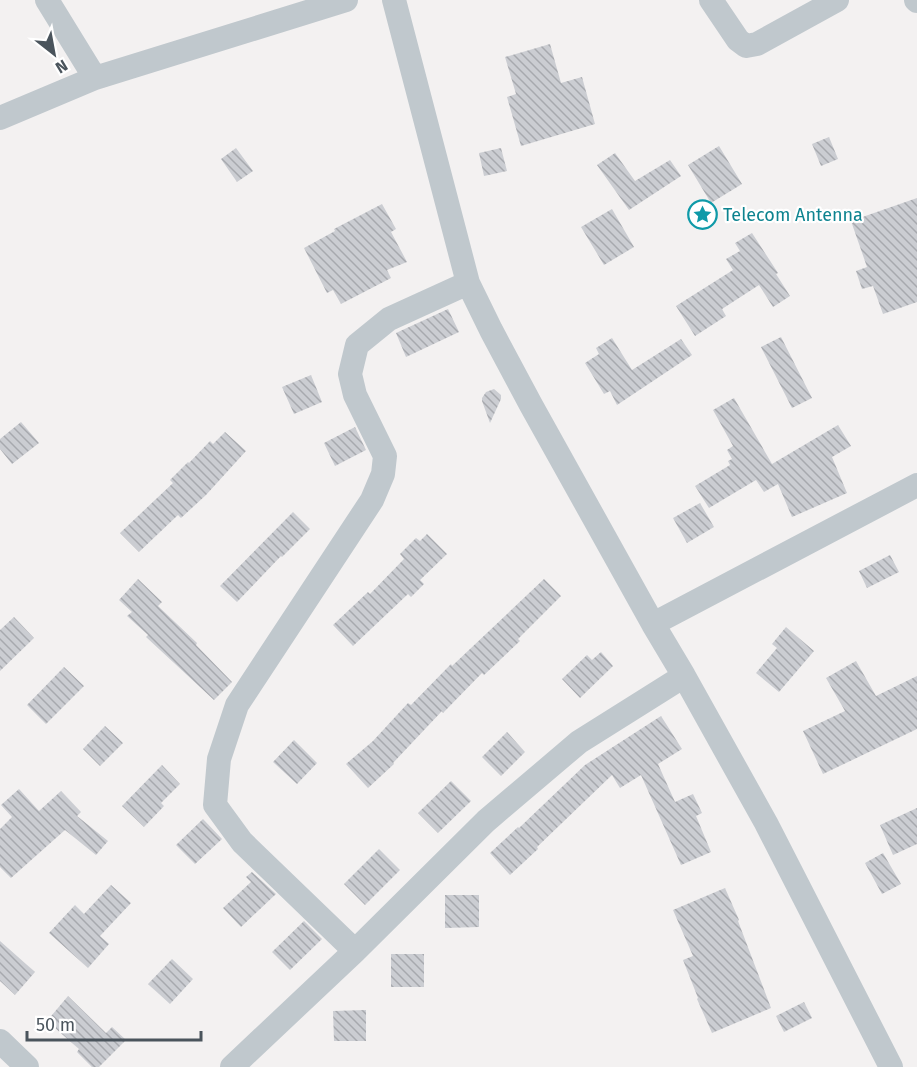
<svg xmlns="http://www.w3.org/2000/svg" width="917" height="1067" font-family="'Fira Sans',sans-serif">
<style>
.building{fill:url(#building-back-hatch)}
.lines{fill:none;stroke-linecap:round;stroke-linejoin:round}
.minor{stroke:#c0c8cd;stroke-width:24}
.labels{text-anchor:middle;stroke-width:4.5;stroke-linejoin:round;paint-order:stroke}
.culture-label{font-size:18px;fill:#0d838f;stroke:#fff;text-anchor:start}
</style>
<defs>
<pattern id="building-back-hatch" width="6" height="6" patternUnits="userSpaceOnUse" patternTransform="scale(1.5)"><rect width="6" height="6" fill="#cbcdd2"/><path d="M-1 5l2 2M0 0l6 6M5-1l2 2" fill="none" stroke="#a7a9ae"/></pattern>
</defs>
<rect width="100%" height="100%" fill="#f3f1f1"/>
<!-- building -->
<path class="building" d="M550,44L561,83L582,77L595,124L521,146L507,97L516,94L505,57Z
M829,137L838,159L821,166L812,144Z
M719,146L742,184L711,203L688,165Z
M236,148L253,171L237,182L221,159Z
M501,148L507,171L484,176L479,153Z
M615,153L635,181L670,160L681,176L629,210L597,165Z
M917,198V302L883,314L873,286L862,289L856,271L867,267L851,221Z
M382,204L396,229L391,232L407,262L387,270L391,278L341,304L333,290L327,293L304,248L335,231L334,229Z
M612,209L634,247L604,265L581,227Z
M752,233L778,273L776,274L790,296L773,307L759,285L722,309L726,316L695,336L676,306L733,270L726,259L740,251L735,243Z
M448,309L459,332L406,357L396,333Z
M781,337L812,398L792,408L761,347Z
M612,338L632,370L681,339L692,355L617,405L610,391L604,394L585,363L599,354L596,348Z
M311,375L322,402L294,414L282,387Z
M494,389L501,395V399L490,423L482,401V398L486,392Z
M734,398L772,464L838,425L851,446L832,457L847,493L792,517L778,484L764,492L756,480L709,508L695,486L730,465L728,461L732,459L727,450L733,446L713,410Z
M21,422L39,443L12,464L0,449V439Z
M355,427L366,450L335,466L324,443Z
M225,432L246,451L206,495L181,518L178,515L139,552L120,533L173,483L170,480L188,462L189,463L210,441L213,444Z
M700,503L714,527L687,543L673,518Z
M293,512L310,529L282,557L281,556L237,602L220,586Z
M427,534L447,554L420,580L424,584L411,597L408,594L353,646L333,625L368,592L370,594L404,559L400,554L416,538L420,541Z
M890,555L899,572L867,588L859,571Z
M138,579L162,602L158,606L197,643L196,645L232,682L214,700L146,637L148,635L127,616L132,612L119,600Z
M544,579L561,596L518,639L520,641L484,675L482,673L443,713L442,711L393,763L394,764L368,788L346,764L373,741L408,703L411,705L451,664L452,666Z
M14,617L34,638L0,671V630Z
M786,627L814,651L779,692L756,673L777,648L772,644Z
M601,652L613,666L580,698L562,679L587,655L592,660Z
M856,661L876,696L917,676V729L823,774L803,731L845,711L826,678Z
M64,667L84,686L46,724L27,705Z
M661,716L682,749L658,764L675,802L693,794L702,813L696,816L711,852L681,865L641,775L620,788L612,775L537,847L538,849L510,875L490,853L518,827L519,828L585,765Z
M105,726L123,743L100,766L83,749Z
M507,732L525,752L501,776L482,757Z
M294,740L317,763L297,784L273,762Z
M162,765L180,784L161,803L164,806L144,827L122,806Z
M451,781L471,801L438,833L418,813Z
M19,789L39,811L61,791L81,812L77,816L108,841L96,855L65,830L11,878L0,867V829L12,817L1,805Z
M917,808V844L893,855L880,825Z
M203,819L222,839L195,864L176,845Z
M379,849L400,870L365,905L344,884Z
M883,853L901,884L882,894L865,863Z
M252,872L276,894L241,927L223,908L251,882L246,877Z
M111,885L131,903L100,936L109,944L88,968L49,933L75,905L84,914Z
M725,888L739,920L738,921L771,1008L712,1033L697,999L698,998L683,960L693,956L673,910Z
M445,895H479V927L445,928Z
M304,921L322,939L290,970L272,952Z
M0,941L35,972L15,995L0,981Z
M391,954H424V987H391Z
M172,959L193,979L170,1004L148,984Z
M68,996L106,1033L112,1027L126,1040L99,1067H92L77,1052L79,1049L47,1021Z
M804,1002L812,1018L784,1032L776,1016Z
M366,1010V1041H334L333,1011Z"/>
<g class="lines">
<!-- minor -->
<path class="minor" d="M47,0L95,78
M394,0L468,283L491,330L531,405L653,624L684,676L766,823L891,1067
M711,0L738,40L746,46L757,44L837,0
M916,0L917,1
M0,118L95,78L346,0
M653,624L917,485
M355,951L242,842L215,805L219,759L237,705L372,500L383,474L385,456L355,395L350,374L357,345L389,319L468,283
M0,1041L27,1067
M232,1067L355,951L486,821L579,742L684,676"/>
</g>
<!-- icons -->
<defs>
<symbol id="sight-ring" viewBox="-11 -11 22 22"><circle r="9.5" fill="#fff" stroke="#0f9aa8" stroke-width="1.5"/><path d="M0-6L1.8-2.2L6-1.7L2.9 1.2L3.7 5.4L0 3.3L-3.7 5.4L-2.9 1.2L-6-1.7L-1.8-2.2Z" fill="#0f9aa8"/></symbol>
</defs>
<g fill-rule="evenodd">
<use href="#sight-ring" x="686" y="198" width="33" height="33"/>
</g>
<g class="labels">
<!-- culture labels -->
<g class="culture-label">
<text x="723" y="221">Telecom Antenna</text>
</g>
</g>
<!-- north arrow -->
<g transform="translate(54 54) rotate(149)" stroke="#ffffff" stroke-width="4.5" paint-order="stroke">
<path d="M0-4.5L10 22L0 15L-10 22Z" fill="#4a545c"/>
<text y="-9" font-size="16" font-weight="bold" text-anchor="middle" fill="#4a545c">N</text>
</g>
<!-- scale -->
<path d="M27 1031v9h174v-9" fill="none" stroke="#4a545c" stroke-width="3"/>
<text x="36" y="1031" font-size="18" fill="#4a545c" stroke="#ffffff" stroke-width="4.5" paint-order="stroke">50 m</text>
</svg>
